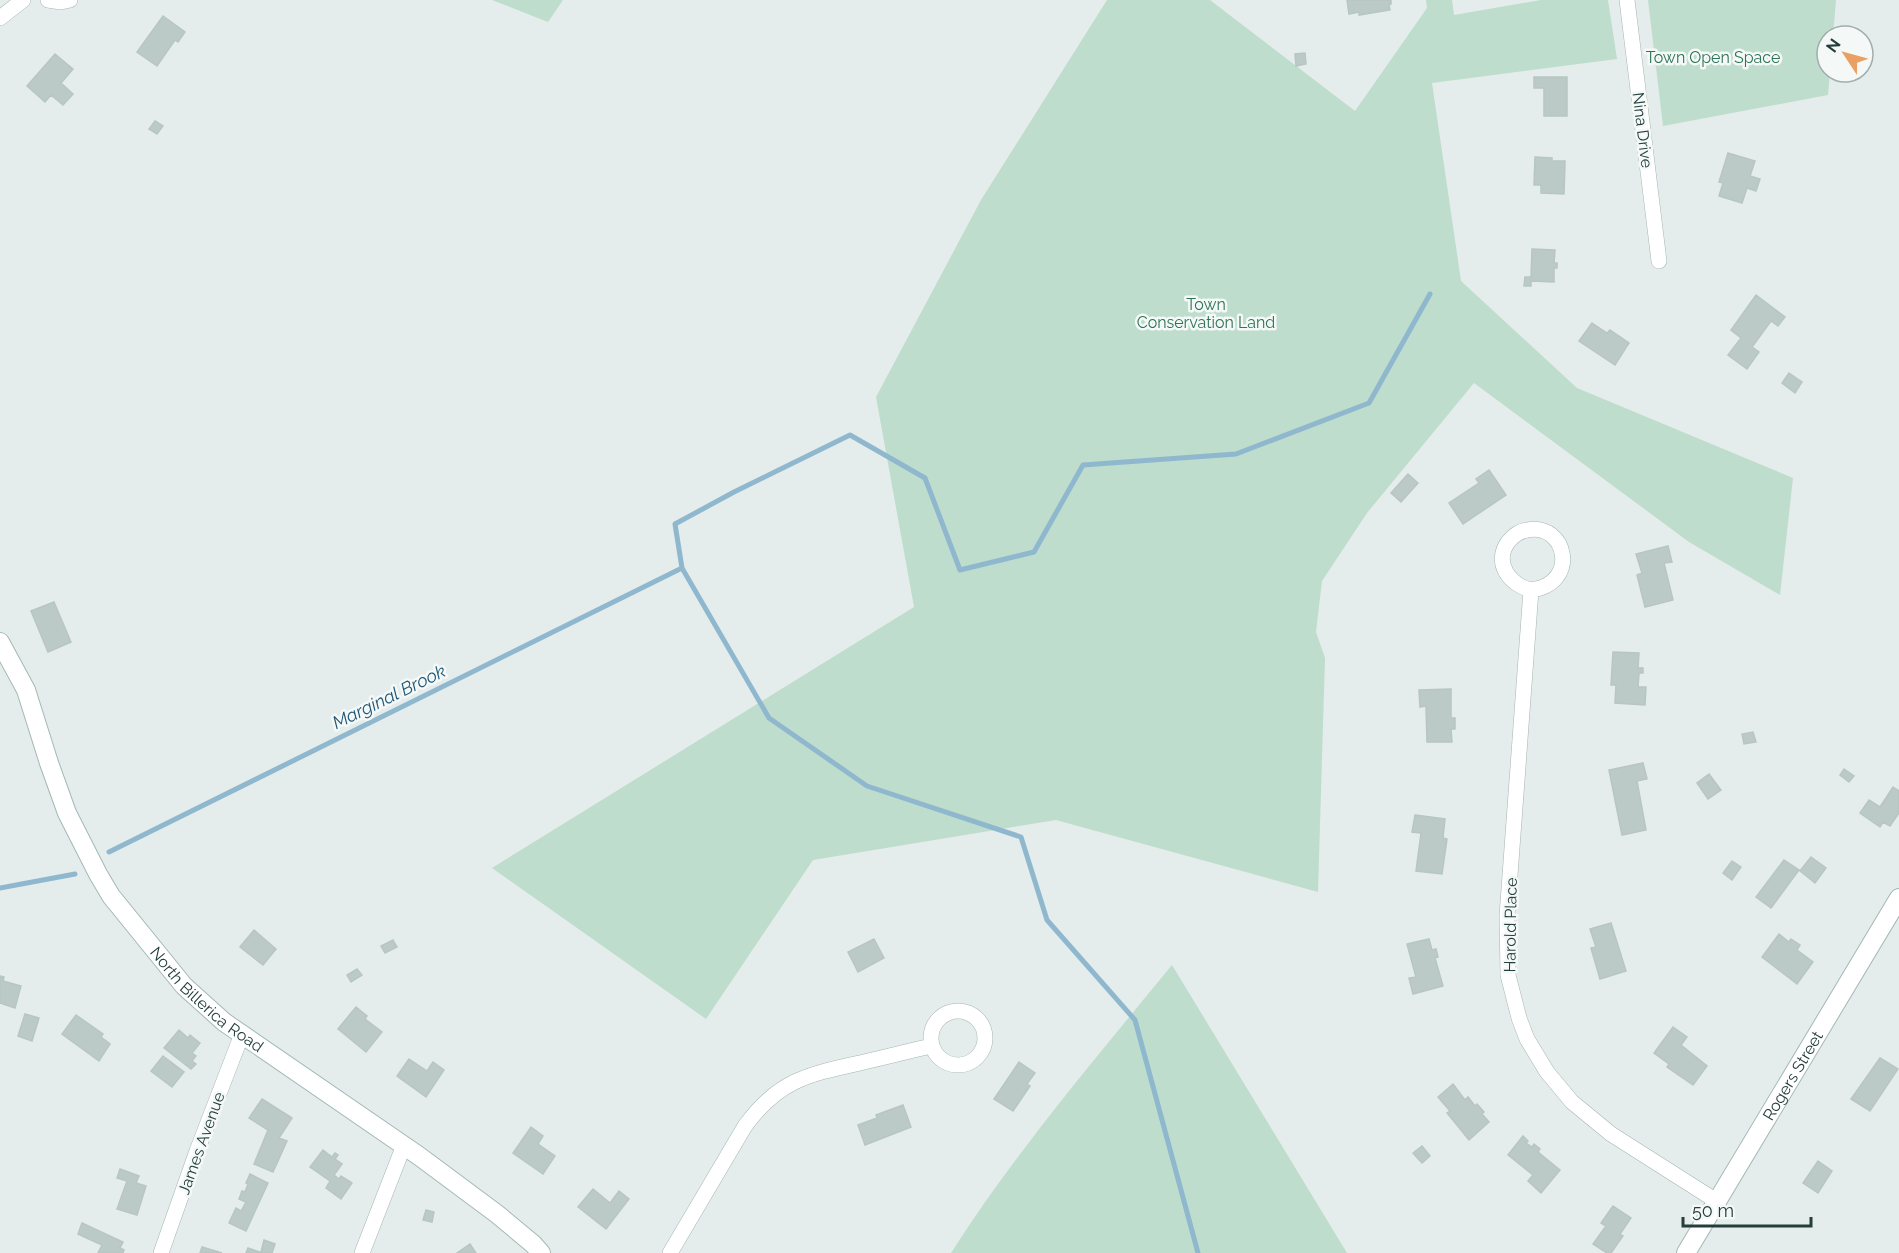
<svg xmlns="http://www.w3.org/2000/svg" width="1899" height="1253" font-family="Raleway,sans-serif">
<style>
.green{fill:#beddcc}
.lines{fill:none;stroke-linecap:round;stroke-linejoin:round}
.stream{stroke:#8fb8cf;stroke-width:5}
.building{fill:#bccac7;stroke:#b7c6c3;stroke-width:1.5}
.street-casing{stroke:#a7b5b3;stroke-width:16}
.secondary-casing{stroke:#a3b8b5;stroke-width:20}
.street{stroke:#fff;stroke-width:15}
.secondary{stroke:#fff;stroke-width:18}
.labels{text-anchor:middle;stroke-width:5;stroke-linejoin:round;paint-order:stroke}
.park-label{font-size:16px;fill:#307357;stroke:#f4f9f8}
.street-label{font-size:16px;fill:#243e3c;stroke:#f4f9f8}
.water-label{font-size:18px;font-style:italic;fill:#215877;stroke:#f4f9f8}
</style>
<rect width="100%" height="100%" fill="#e4edeb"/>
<!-- green -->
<path class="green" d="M492,0H563L548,22Z
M1107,0H1210L1355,111L1427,8L1426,0H1452L1454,15L1541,0H1608L1617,59L1432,83L1461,281L1577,388L1793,478L1780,595L1689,542L1474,383L1367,513L1322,581L1316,632L1325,658L1318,892L1056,820L813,860L706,1019L492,868L914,607L876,397L981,200Z
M1648,0H1836L1833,36H1827V72H1830L1828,95L1663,126Z
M1172,965L1347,1253H951C1017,1150 1095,1059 1172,965Z"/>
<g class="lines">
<!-- stream -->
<path class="stream" d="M109,852L682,568
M0,888L75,874
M1198,1253L1135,1020L1047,920L1021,837L867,786L769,718L682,568L675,524L734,492L850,435L925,478L960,570L1034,552L1083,465L1236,454L1369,403L1430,294"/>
</g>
<!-- building -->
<path class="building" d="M1347,0H1391V4L1389,5L1390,10L1359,15V12L1349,14Z
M163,16L185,32L178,42L175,40L157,66L137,52Z
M1305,53L1306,64L1296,66L1295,54Z
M55,54L73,69L61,83L73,94L63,105L51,95L45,102L27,86Z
M1534,77H1567V116H1544V88H1534Z
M155,121L163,126L157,134L149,129Z
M1728,153L1755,161L1750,176L1760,179L1756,191L1747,188L1742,203L1719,196L1723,183L1719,182Z
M1535,157L1552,158V161H1565L1564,194L1541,193V185H1534Z
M1532,249L1555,250L1554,263H1557V268H1554V282L1531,281V286H1524L1525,277H1531Z
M1756,295L1785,317L1778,326L1771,321L1752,347L1759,352L1747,369L1728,355L1741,338L1731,330Z
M1592,323L1607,333L1610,330L1629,343L1615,365L1579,341Z
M1789,373L1802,382L1795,393L1782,383Z
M1489,470L1506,495L1463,524L1449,503L1479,483L1476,479Z
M1408,474L1418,483L1401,502L1391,493Z
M1668,546L1672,562L1664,563L1673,600L1645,607L1637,575L1642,573L1636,554Z
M54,602L71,642L48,652L31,611Z
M1613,652L1639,653L1638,668H1643V673H1639L1638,687H1646L1645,705L1615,703L1616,685H1611Z
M1451,689V718H1455V729H1451L1452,742H1427L1426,706L1420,707L1419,690Z
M1753,732L1756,742L1744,744L1742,734Z
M1643,763L1647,779L1637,781L1646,830L1622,835L1609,770Z
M1844,769L1854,776L1849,782L1840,775Z
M1709,774L1721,790L1708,799L1697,783Z
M1893,787L1899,791V813L1890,826L1883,822L1880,827L1860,813L1869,800L1880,807Z
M1415,815L1445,819L1443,838L1447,839L1442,874L1416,871L1421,833L1412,832Z
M1811,857L1826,868L1815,883L1800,871Z
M1784,860L1799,870L1771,908L1756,897Z
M1732,861L1741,867L1732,880L1723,873Z
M1611,923L1626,971L1600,979L1591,948L1596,947L1590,929Z
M254,930L276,949L263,965L240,947Z
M1779,934L1789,942L1791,939L1800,945L1797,950L1813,962L1797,984L1762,957Z
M874,939L884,958L858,972L848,952Z
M1429,939L1432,950L1436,949L1438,957L1435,958L1443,986L1413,994L1409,978L1416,977L1407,944Z
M393,940L397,947L385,953L381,946Z
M357,969L362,975L351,982L347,975Z
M0,976L4,977L3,981L21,986L15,1008L0,1003Z
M356,1007L367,1016L365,1019L382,1032L366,1052L338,1029Z
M25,1014L39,1018L32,1041L18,1036Z
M76,1015L103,1034L101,1037L110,1044L99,1061L62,1034Z
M1673,1027L1687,1037L1681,1045L1707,1066L1693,1085L1667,1067L1669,1064L1654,1053Z
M179,1030L188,1038L190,1035L200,1043L192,1053L196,1056L192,1061L196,1064L191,1069L164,1048Z
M163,1056L184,1072L172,1087L151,1071Z
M1880,1058L1898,1069L1870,1111L1851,1099Z
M409,1059L427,1071L433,1062L444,1070L426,1097L397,1076Z
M1019,1062L1035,1073L1027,1084L1030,1086L1013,1111L994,1099Z
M1453,1084L1465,1100L1468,1097L1475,1106L1477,1104L1484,1112L1482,1114L1489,1122L1469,1140L1447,1113L1450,1111L1438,1097Z
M262,1099L292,1118L279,1138L287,1141L273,1172L254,1164L268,1130L249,1118Z
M903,1105L911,1127L865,1145L858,1125L877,1118L876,1115Z
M531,1127L543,1136L538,1144L555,1156L543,1174L513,1153Z
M1523,1136L1528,1141L1526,1143L1532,1147L1534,1144L1540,1149L1538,1152L1560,1170L1541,1193L1528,1181L1533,1175L1508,1155Z
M1422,1146L1430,1156L1422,1163L1413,1153Z
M323,1150L332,1157L335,1153L338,1155L335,1159L342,1164L334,1175L339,1179L341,1176L352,1183L341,1199L326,1188L330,1181L310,1167Z
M1818,1161L1832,1171L1818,1193L1803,1183Z
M120,1169L139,1176L136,1183L146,1186L137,1215L117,1209L127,1181L117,1178Z
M250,1174L268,1183L246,1231L229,1223L236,1208L241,1211L246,1202L239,1199L242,1191L245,1192L248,1184L246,1183Z
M593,1189L610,1203L619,1191L629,1199L606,1229L578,1207Z
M1613,1206L1631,1218L1620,1234L1623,1236L1611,1253H1607L1593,1244L1606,1226L1601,1223Z
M426,1210L434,1212L432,1222L423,1220Z
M82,1223L123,1242L120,1248L124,1250L123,1253H98L102,1245L78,1234Z
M264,1240L275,1244L272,1253L261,1252Z
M470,1244L476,1253H457Z
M202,1247L222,1253H200Z
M248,1248L262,1253H246Z"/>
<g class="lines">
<defs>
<path id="street" d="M48,0L61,2L70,0
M1627,0L1659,261
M0,18L23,0
M1531,590C1510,585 1493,563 1508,542C1513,536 1520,531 1527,530C1567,522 1580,584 1531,590L1507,916L1508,975L1519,1018L1527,1039L1547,1072L1572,1102L1611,1134L1718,1202
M931 1038a27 27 0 1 1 54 0a27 27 0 1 1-54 0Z
M161,1253L197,1151L242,1034
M362,1253L404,1145
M670,1253L745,1126C779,1079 810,1074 864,1062C886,1057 909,1051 931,1046"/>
<g id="secondary">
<path id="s1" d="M0,642L26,690L49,763L67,813L98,874L111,896L184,986L224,1022L419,1156L497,1214L533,1244L541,1253"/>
<path id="s2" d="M1686,1253L1899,898"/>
</g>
</defs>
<!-- street casing -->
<use href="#street" class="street-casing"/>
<!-- secondary casing -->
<use href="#secondary" class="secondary-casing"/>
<!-- street -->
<use href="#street" class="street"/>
<!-- secondary -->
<use href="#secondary" class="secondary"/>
</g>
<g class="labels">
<!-- park labels -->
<g class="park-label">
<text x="1713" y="63">Town Open Space</text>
<text x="1206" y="310">Town<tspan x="1206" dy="18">Conservation Land</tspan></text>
</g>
<!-- street labels -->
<g class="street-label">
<text transform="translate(1643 130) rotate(83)" y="6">Nina Drive</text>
<text transform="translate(1510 925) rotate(-89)" y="6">Harold Place</text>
<text dy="6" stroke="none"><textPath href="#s1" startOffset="420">North Billerica Road</textPath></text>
<text dy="6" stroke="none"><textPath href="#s2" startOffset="207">Rogers Street</textPath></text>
<text transform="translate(201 1143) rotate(-70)" y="6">James Avenue</text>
</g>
<!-- water labels -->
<g class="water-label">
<text transform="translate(389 697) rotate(-26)" y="6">Marginal Brook</text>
</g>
</g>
<!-- north arrow -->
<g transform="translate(1845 54) rotate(306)"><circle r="28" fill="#f4f9f8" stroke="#a1aead" stroke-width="1.5"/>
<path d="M0-4.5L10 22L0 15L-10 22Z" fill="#eba063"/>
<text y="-9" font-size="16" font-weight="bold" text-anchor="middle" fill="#243e3c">N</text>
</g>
<!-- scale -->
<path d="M1683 1217v9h128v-9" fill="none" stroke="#243e3c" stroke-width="3"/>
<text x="1692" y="1217" font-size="18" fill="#243e3c" stroke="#f4f9f8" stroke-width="4.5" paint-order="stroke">50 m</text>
</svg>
